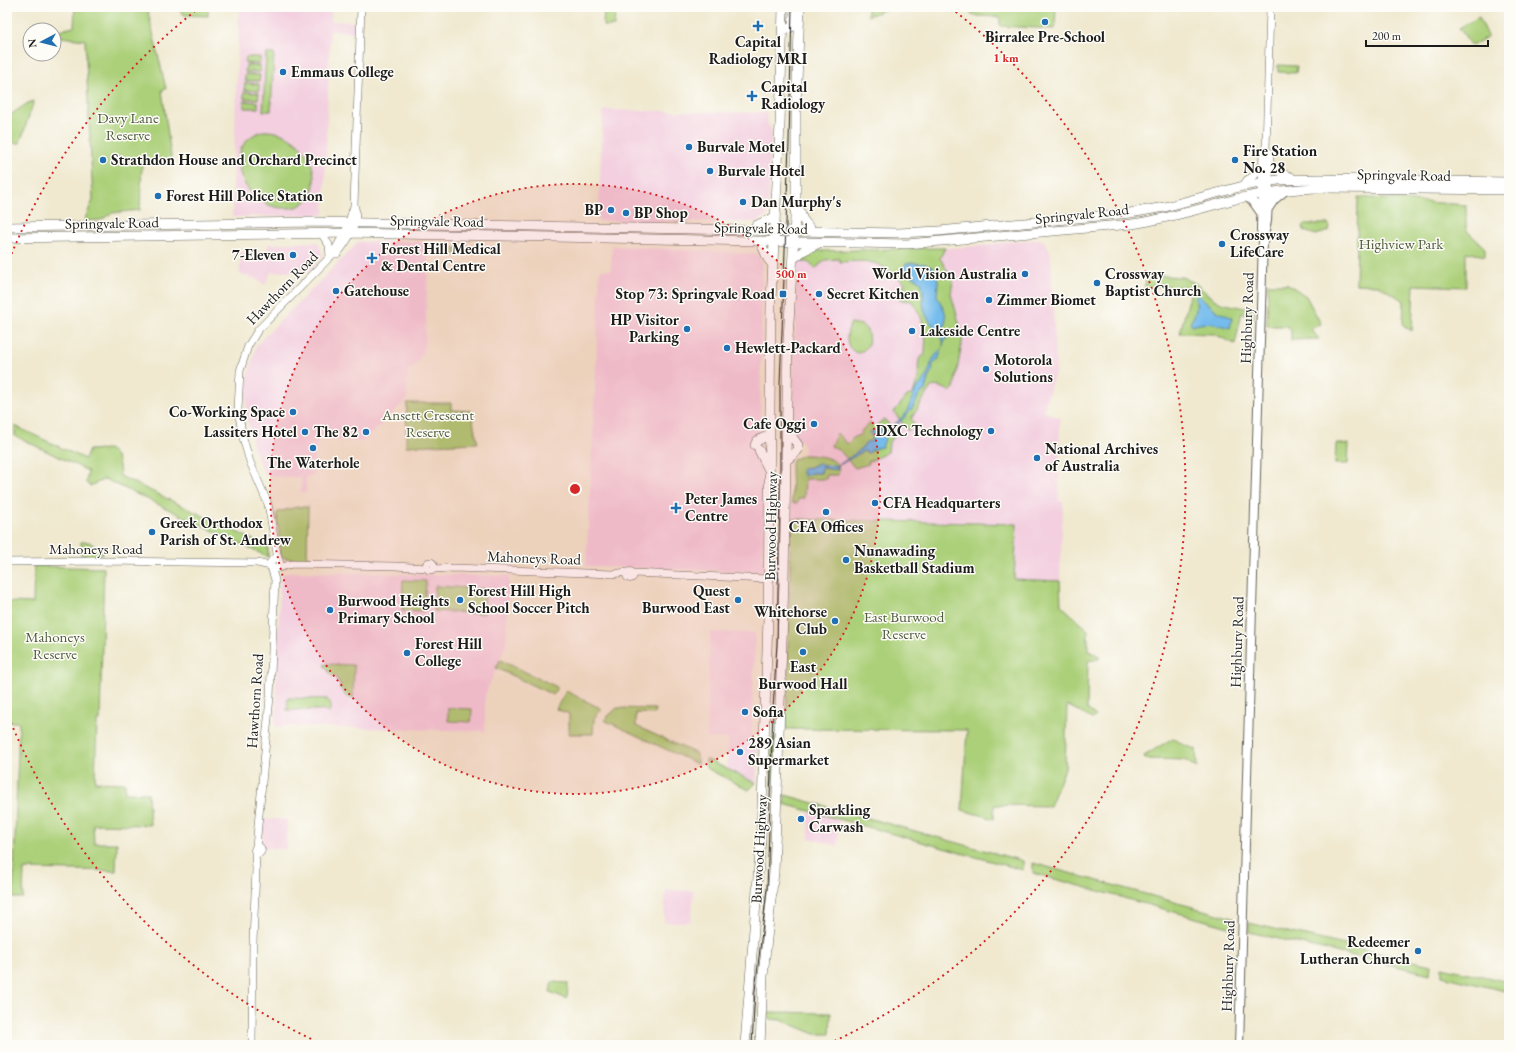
<svg xmlns="http://www.w3.org/2000/svg" width="1516" height="1052" font-family="'EB Garamond',serif">
<style>
.built{fill:#f3cfdf}
.green{fill:#acd079;stroke:#64764a}
.water{fill:#74bbec;stroke:#486c84}
.lines{fill:none;stroke-linecap:round;stroke-linejoin:round}
.secondary-casing{stroke:#66645b;stroke-width:8}
.primary-casing{stroke:#66645b;stroke-width:10}
.highway-casing{stroke:#66645b;stroke-width:10}
.secondary{stroke:#fff;stroke-width:7}
.primary{stroke:#fff;stroke-width:8}
.highway{stroke:#fff;stroke-width:9}
.tram{stroke:#1c1c1c;stroke-width:1}
.ring{fill:none;stroke:#d62828;stroke-width:2;stroke-dasharray:2 4}
.poi-dot{fill:#1f6fb2;stroke:#fdfcf7;stroke-width:1.5}
.labels{text-anchor:middle;stroke-width:3;stroke-linejoin:round;paint-order:stroke}
.poi-label{font-size:15px;font-weight:bold;fill:#1c1c1c;stroke:#fdfcf7;text-anchor:start}
.park-label{font-size:15px;fill:#4e5b3d;stroke:#fdfcf7}
.street-label{font-size:15px;fill:#1c1c1c;stroke:#fdfcf7}
.centre{fill:#d62828;stroke:#fdfcf7;stroke-width:2}
.ring-label{font-size:12px;text-anchor:middle;font-weight:bold;fill:#d62828;stroke:#fdfcf7;stroke-width:3;stroke-linejoin:round;paint-order:stroke}
</style>
<rect width="100%" height="100%" fill="#fdfcf7"/>
<filter id="ink" filterUnits="userSpaceOnUse"><feTurbulence type="fractalNoise" baseFrequency=".025" numOctaves="2"/><feDisplacementMap in="SourceGraphic" scale="8" xChannelSelector="R" yChannelSelector="G"/><feConvolveMatrix kernelMatrix="1 2 1 2 8 2 1 2 1" color-interpolation-filters="sRGB"/></filter>
<filter id="wash" filterUnits="userSpaceOnUse"><feTurbulence type="fractalNoise" baseFrequency=".012" numOctaves="4" result="noise"/><feDisplacementMap in="SourceGraphic" scale="16" xChannelSelector="R" yChannelSelector="G"/><feGaussianBlur stdDeviation="0.9" result="paint"/><feColorMatrix in="noise" values="0 0 0 0 0 0 0 0 0 0 0 0 0 0 0 0 0 1.4 0 .05"/><feComposite in="paint" operator="in"/></filter>
<g filter="url(#wash)">
<rect width="100%" height="100%" fill="#f0e9d0"/>
<!-- built -->
<path class="built" d="M239,7H331V21L354,22V32L330,31L324,215L232,217Z
M603,110L767,113V122L772,131L771,156L769,157V166L770,172L768,215L756,222L598,221Z
M1040,239L1045,242L1050,252L1051,262L1056,370L1043,411L1060,418L1059,501H1063L1060,581L1014,579L1017,524L791,519V463L804,454L803,442L797,439L794,428V405L793,389L797,272L799,261L802,256L816,251L938,249L991,245L997,243Z
M401,241L426,242L429,246L425,341L423,352L415,366L408,370L407,399L363,442L317,438L316,454H314L313,477H306V493H301V477L265,476L253,446L246,411L247,380L256,347L263,338L355,246L357,242Z
M318,242L323,256L307,272H271L265,285L253,278L240,274V252H267L268,244Z
M612,246L757,254L762,262L760,455L764,497V538L762,554L764,563V568L760,572L586,566L594,414L600,270H611Z
M289,572L509,576L506,644L485,695V731L275,726L280,576Z
M710,632L755,633L751,740H758L756,783L727,769L728,739L707,738Z
M809,811L839,819L838,846L809,838Z
M263,819H287L286,849L263,848L262,844Z
M666,890L694,891L691,921L688,922H664Z"/>
<!-- green -->
<path class="green" d="M75,7H147L166,89L162,90L172,164L142,163L140,210L112,213L101,220L84,221L93,200L85,40L61,37L60,30L74,27Z
M179,7H208V16L184,15L179,9Z
M604,7H616L614,26H603Z
M868,7H892L868,16Z
M968,7H1056L1055,29L1000,26V17L976,16L968,12Z
M1479,17L1488,36L1472,46L1459,28Z
M266,54H274L271,111H263Z
M246,57H260V64L245,63Z
M246,65L260,66V72H245Z
M1278,65L1297,66L1296,73L1278,72Z
M245,74L260,75L259,81H245Z
M245,83L259,84V91L244,90Z
M244,92L259,93L258,99H244Z
M34,101L20,143H7V117L28,103Z
M244,101L258,102V108H244Z
M263,131C291,130 315,153 314,181C314,189 312,196 305,202C298,208 292,208 283,208C240,206 219,144 263,131Z
M1358,197L1466,205V230L1485,248V256L1466,252V287L1414,285L1412,331L1403,325L1404,301L1378,285L1356,284Z
M1305,224H1328L1330,227L1329,231L1316,235L1304,231L1303,227Z
M441,248H457L456,255L438,254L439,251Z
M935,248H945L940,258L953,280L951,294L963,337L954,388L950,392C946,388 936,385 931,387L911,419L914,422L908,431L894,412L907,396L913,394C914,389 917,383 918,378C919,370 917,364 920,357L924,356L925,353L926,334L921,317L912,301L899,300L902,295L906,293L903,287L905,283C878,261 875,260 840,262L839,259L825,260L815,269L808,262H802L801,257L810,252L816,251Z
M1151,275L1182,277L1195,283L1211,297L1221,303L1254,310V318L1242,312L1235,344L1214,334L1180,333L1192,287L1153,286L1144,292L1146,279Z
M1268,284H1288L1306,296L1321,324L1311,329L1319,339L1291,340V330L1287,326H1267Z
M851,323L862,325L867,330C870,342 870,348 858,353C845,350 845,334 851,323Z
M407,403H451V410L472,411L474,427L478,443L406,446Z
M884,419L890,426L895,436L889,442L888,452L868,462L869,464L855,468L841,452L831,446L837,433L847,444L854,437L860,435L862,430L871,423L875,427Z
M15,426L85,459L89,450L108,449C119,455 119,464 120,476L268,547V557L105,479L90,486L86,483L88,471L15,436Z
M1336,444H1349L1348,464H1335Z
M802,455C813,455 845,456 838,475H827L826,479H805L804,498L798,499V503H792L791,463L793,460Z
M297,507H308L307,559L284,558L281,556L277,514L278,512Z
M791,519L1017,524L1014,579L1060,581L1061,605L1088,630V650L1099,656V659L1088,661L1087,709L1096,716L1092,719L1067,705L1065,769L1050,806L994,805V819L962,810L967,730L786,729Z
M81,542H89L103,551V555H81Z
M34,566L104,568L100,721H97L95,782L125,783V793H148L150,825L93,824L94,843H117L116,871L24,869L23,898H13L19,722H7V602L33,603Z
M403,580L426,581L424,611L402,610Z
M435,586L485,589L484,614L434,611Z
M500,660L557,687L553,695L496,668Z
M326,664L353,665L354,666L353,698L347,697L339,687L341,685L335,676L333,677L324,665Z
M566,691L602,709L594,718L593,734H569V714L556,709Z
M288,698L327,699L331,704L329,713L326,710H287Z
M448,708L472,709L471,722L448,721Z
M617,708L655,709L654,714L636,713V726L697,754V764L604,720Z
M774,736L775,737L774,785H772V738Z
M1173,738L1184,745L1196,749L1197,768L1185,760L1145,759L1144,756Z
M706,759L756,783L749,790L706,768Z
M785,795L1023,861V870L784,804Z
M1033,863L1236,919V929L1033,873Z
M1249,923L1431,965L1430,974L1249,932Z
M1442,967L1509,982V992L1442,976Z
M552,982L568,983L567,999L550,992Z
M768,1012L831,1013L830,1034H815L781,1020L768,1019Z"/>
<!-- water -->
<path class="water" d="M911,263L925,264L936,269L938,281L937,296L945,312L946,319L944,329L947,339L945,340L938,360L932,365L933,369L929,376L925,390L918,396C918,404 903,420 896,425C891,428 886,429 882,432L885,439L882,447L876,448L868,453L864,451L862,452L838,466L837,470L822,468L821,473H813L803,476L802,473V468L811,467L819,463L822,466L834,465L837,466L860,450L866,442L871,441L873,438L870,433L871,431L876,432L879,429C887,431 899,422 904,415C908,411 912,398 914,393C916,387 922,384 925,379C929,373 930,365 933,359C936,354 945,348 943,341C940,331 930,324 926,315C921,305 925,293 921,282L904,271V267L906,264Z
M1198,295L1217,311L1232,318L1230,328C1217,324 1205,321 1192,326L1190,323C1196,314 1198,307 1195,297Z"/>
</g>
<g filter="url(#ink)">
<g class="lines">
<defs>
<path id="secondary" d="M1266,149L1270,153L1269,181
M1270,163L1279,172L1291,176L1294,179
M1262,182L1263,152L1266,149L1270,7
M1243,186L1247,180L1255,175L1263,165
M321,233L329,245L330,257
M333,254L335,250L346,230L354,206
M278,559L268,504L250,462L243,438L238,410L240,371L248,346L258,330L333,254H337C347,242 361,222 354,205L361,7
M7,562L106,561L257,563L271,566
M426 566a4 4 0 1 1 8 0a4 4 0 1 1-8 0Z
M279,567L280,563L279,560L275,558L272,560L270,563L271,566L275,569L292,564L395,566L427,568
M433,569L454,568L612,574L627,572
M626.5 575a3.5 3.5 0 1 1 7 0a3.5 3.5 0 1 1-7 0Z
M633,573L768,579L777,575L784,564
M254.5 850a3.5 3.5 0 1 1 7 0a3.5 3.5 0 1 1-7 0Z
M256,847L270,697L275,580L271,567
M252,1045L253,942L256,869L255,852"/>
<path id="primary" d="M1262,182L1261,230L1263,239
M1247,197L1254,203L1261,213
M1268,209L1274,200L1285,191
M1239,1045L1263,240L1267,221L1269,181"/>
<path id="highway" d="M783,29H788L793,26L794,14
M798,207L803,220L813,232
M7,227L315,222L898,233L939,231L1130,213L1165,207L1243,186L1278,180L1320,179L1509,182
M753,230L757,225L775,217
M7,238L345,233L907,244L1132,224C1168,219 1202,208 1236,199C1266,192 1297,188 1327,188L1509,190
M760,241L768,259L772,264
M793,259L803,251L819,243
M787,424L793,438L798,445
M755,445L757,441L769,435
M759,450L769,470
M786,461L798,450
M745,1045L761,838L768,618L771,300L780,125L783,7
M760,1045L763,976L774,872L778,765L784,580L788,340L796,200V107L800,7"/>
</defs>
<!-- secondary casing -->
<use href="#secondary" class="secondary-casing"/>
<!-- primary casing -->
<use href="#primary" class="primary-casing"/>
<!-- highway casing -->
<use href="#highway" class="highway-casing"/>
<!-- secondary -->
<use href="#secondary" class="secondary"/>
<!-- primary -->
<use href="#primary" class="primary"/>
<!-- highway -->
<use href="#highway" class="highway"/>
<!-- tram -->
<path class="tram" d="M752,1045L755,991L767,889L773,709L777,643L780,488V385L789,143L792,7"/>
</g>
</g>
<!-- distance rings -->
<circle cx="575" cy="489" r="305" fill="#d62828" fill-opacity=".12"/>
<g class="ring">
<circle cx="575" cy="489" r="305"/>
<path d="M322 1044A610 610 0 0 1 7 713M7 265A610 610 0 0 1 199 8M951 8A610 610 0 0 1 828 1044"/>
</g>
<!-- markers -->
<g class="poi-dot">
<circle cx="1045" cy="22" r="4"/>
<path d="M756 20h4v4h4v4h-4v4h-4v-4h-4v-4h4z"/>
<circle cx="283" cy="72" r="4"/>
<path d="M750 90h4v4h4v4h-4v4h-4v-4h-4v-4h4z"/>
<circle cx="689" cy="147" r="4"/>
<circle cx="103" cy="160" r="4"/>
<circle cx="1235" cy="160" r="4"/>
<circle cx="710" cy="171" r="4"/>
<circle cx="158" cy="196" r="4"/>
<circle cx="743" cy="202" r="4"/>
<circle cx="611" cy="210" r="4"/>
<circle cx="626" cy="213" r="4"/>
<circle cx="1222" cy="244" r="4"/>
<circle cx="293" cy="255" r="4"/>
<path d="M370 252h4v4h4v4h-4v4h-4v-4h-4v-4h4z"/>
<circle cx="1025" cy="274" r="4"/>
<circle cx="1097" cy="283" r="4"/>
<circle cx="336" cy="291" r="4"/>
<rect x="779" y="290" width="8" height="8" rx="2"/>
<circle cx="819" cy="294" r="4"/>
<circle cx="989" cy="300" r="4"/>
<circle cx="687" cy="329" r="4"/>
<circle cx="912" cy="331" r="4"/>
<circle cx="727" cy="348" r="4"/>
<circle cx="986" cy="369" r="4"/>
<circle cx="293" cy="412" r="4"/>
<circle cx="814" cy="424" r="4"/>
<circle cx="991" cy="431" r="4"/>
<circle cx="305" cy="432" r="4"/>
<circle cx="366" cy="432" r="4"/>
<circle cx="313" cy="448" r="4"/>
<circle cx="1037" cy="458" r="4"/>
<circle cx="875" cy="503" r="4"/>
<path d="M674 502h4v4h4v4h-4v4h-4v-4h-4v-4h4z"/>
<circle cx="826" cy="512" r="4"/>
<circle cx="152" cy="532" r="4"/>
<circle cx="846" cy="560" r="4"/>
<circle cx="460" cy="600" r="4"/>
<circle cx="738" cy="600" r="4"/>
<circle cx="330" cy="610" r="4"/>
<circle cx="835" cy="621" r="4"/>
<circle cx="803" cy="652" r="4"/>
<circle cx="407" cy="653" r="4"/>
<circle cx="745" cy="712" r="4"/>
<circle cx="740" cy="752" r="4"/>
<circle cx="801" cy="819" r="4"/>
<circle cx="1418" cy="951" r="4"/>
</g>
<g class="labels">
<!-- poi labels -->
<g class="poi-label">
<text x="1045" y="42" text-anchor="middle">Birralee Pre-School</text>
<text x="758" y="47" text-anchor="middle">Capital<tspan x="758" dy="17">Radiology MRI</tspan></text>
<text x="291" y="77">Emmaus College</text>
<text x="761" y="92">Capital<tspan x="761" dy="17">Radiology</tspan></text>
<text x="697" y="152">Burvale Motel</text>
<text x="1243" y="156">Fire Station<tspan x="1243" dy="17">No. 28</tspan></text>
<text x="111" y="165">Strathdon House and Orchard Precinct</text>
<text x="718" y="176">Burvale Hotel</text>
<text x="166" y="201">Forest Hill Police Station</text>
<text x="751" y="207">Dan Murphy's</text>
<text x="603" y="215" text-anchor="end">BP</text>
<text x="634" y="218">BP Shop</text>
<text x="1230" y="240">Crossway<tspan x="1230" dy="17">LifeCare</tspan></text>
<text x="381" y="254">Forest Hill Medical<tspan x="381" dy="17">&amp; Dental Centre</tspan></text>
<text x="285" y="260" text-anchor="end">7-Eleven</text>
<text x="1017" y="279" text-anchor="end">World Vision Australia</text>
<text x="1105" y="279">Crossway<tspan x="1105" dy="17">Baptist Church</tspan></text>
<text x="344" y="296">Gatehouse</text>
<text x="775" y="299" text-anchor="end">Stop 73: Springvale Road</text>
<text x="827" y="299">Secret Kitchen</text>
<text x="997" y="305">Zimmer Biomet</text>
<text x="679" y="325" text-anchor="end">HP Visitor<tspan x="679" dy="17">Parking</tspan></text>
<text x="920" y="336">Lakeside Centre</text>
<text x="735" y="353">Hewlett-Packard</text>
<text x="994" y="365">Motorola<tspan x="994" dy="17">Solutions</tspan></text>
<text x="285" y="417" text-anchor="end">Co-Working Space</text>
<text x="806" y="429" text-anchor="end">Cafe Oggi</text>
<text x="983" y="436" text-anchor="end">DXC Technology</text>
<text x="297" y="437" text-anchor="end">Lassiters Hotel</text>
<text x="358" y="437" text-anchor="end">The 82</text>
<text x="1045" y="454">National Archives<tspan x="1045" dy="17">of Australia</tspan></text>
<text x="313" y="468" text-anchor="middle">The Waterhole</text>
<text x="685" y="504">Peter James<tspan x="685" dy="17">Centre</tspan></text>
<text x="883" y="508">CFA Headquarters</text>
<text x="160" y="528">Greek Orthodox<tspan x="160" dy="17">Parish of St. Andrew</tspan></text>
<text x="826" y="532" text-anchor="middle">CFA Offices</text>
<text x="854" y="556">Nunawading<tspan x="854" dy="17">Basketball Stadium</tspan></text>
<text x="468" y="596">Forest Hill High<tspan x="468" dy="17">School Soccer Pitch</tspan></text>
<text x="730" y="596" text-anchor="end">Quest<tspan x="730" dy="17">Burwood East</tspan></text>
<text x="338" y="606">Burwood Heights<tspan x="338" dy="17">Primary School</tspan></text>
<text x="827" y="617" text-anchor="end">Whitehorse<tspan x="827" dy="17">Club</tspan></text>
<text x="415" y="649">Forest Hill<tspan x="415" dy="17">College</tspan></text>
<text x="803" y="672" text-anchor="middle">East<tspan x="803" dy="17">Burwood Hall</tspan></text>
<text x="753" y="717">Sofia</text>
<text x="748" y="748">289 Asian<tspan x="748" dy="17">Supermarket</tspan></text>
<text x="809" y="815">Sparkling<tspan x="809" dy="17">Carwash</tspan></text>
<text x="1410" y="947" text-anchor="end">Redeemer<tspan x="1410" dy="17">Lutheran Church</tspan></text>
</g>
<!-- park labels -->
<g class="park-label">
<text x="128" y="123">Davy Lane<tspan x="128" dy="17">Reserve</tspan></text>
<text x="1401" y="249">Highview Park</text>
<text x="428" y="420">Ansett Crescent<tspan x="428" dy="17">Reserve</tspan></text>
<text x="904" y="622">East Burwood<tspan x="904" dy="17">Reserve</tspan></text>
<text x="55" y="642">Mahoneys<tspan x="55" dy="17">Reserve</tspan></text>
</g>
<!-- street labels -->
<g class="street-label">
<text transform="translate(1404 175) rotate(1)" y="5">Springvale Road</text>
<text transform="translate(1082 214) rotate(-6)" y="5">Springvale Road</text>
<text transform="translate(437 221) rotate(1)" y="5">Springvale Road</text>
<text transform="translate(112 223) rotate(-1)" y="5">Springvale Road</text>
<text transform="translate(761 228) rotate(1)" y="5">Springvale Road</text>
<text transform="translate(282 288) rotate(-46)" y="5">Hawthorn Road</text>
<text transform="translate(1247 318) rotate(-88)" y="5">Highbury Road</text>
<text transform="translate(771 526) rotate(-89)" y="5">Burwood Highway</text>
<text x="96" y="554">Mahoneys Road</text>
<text transform="translate(534 558) rotate(2)" y="5">Mahoneys Road</text>
<text transform="translate(1237 642) rotate(-88)" y="5">Highbury Road</text>
<text transform="translate(255 701) rotate(-86)" y="5">Hawthorn Road</text>
<text transform="translate(759 849) rotate(-87)" y="5">Burwood Highway</text>
<text transform="translate(1228 966) rotate(-88)" y="5">Highbury Road</text>
</g>
</g>
<circle cx="575" cy="489" r="6" class="centre"/>
<g class="ring-label">
<text x="1006" y="62">1 km</text>
<text x="791" y="278">500 m</text>
</g>
<!-- margin -->
<rect width="1516" height="1052" fill="none" stroke="#fdfcf7" stroke-width="24"/>
<!-- north arrow -->
<g transform="translate(42 42) rotate(263)"><circle r="19" fill="#fdfcf7" stroke="#a3a29f"/>
<path d="M0-3L7 15L0 10L-7 15Z" fill="#1f6fb2"/>
<text y="-6" font-size="11" font-weight="bold" text-anchor="middle" fill="#1c1c1c">N</text>
</g>
<!-- scale -->
<path d="M1366 40v6h122v-6" fill="none" stroke="#1c1c1c" stroke-width="2"/>
<text x="1372" y="40" font-size="12" fill="#1c1c1c" stroke="#fdfcf7" stroke-width="3" paint-order="stroke">200 m</text>
</svg>
